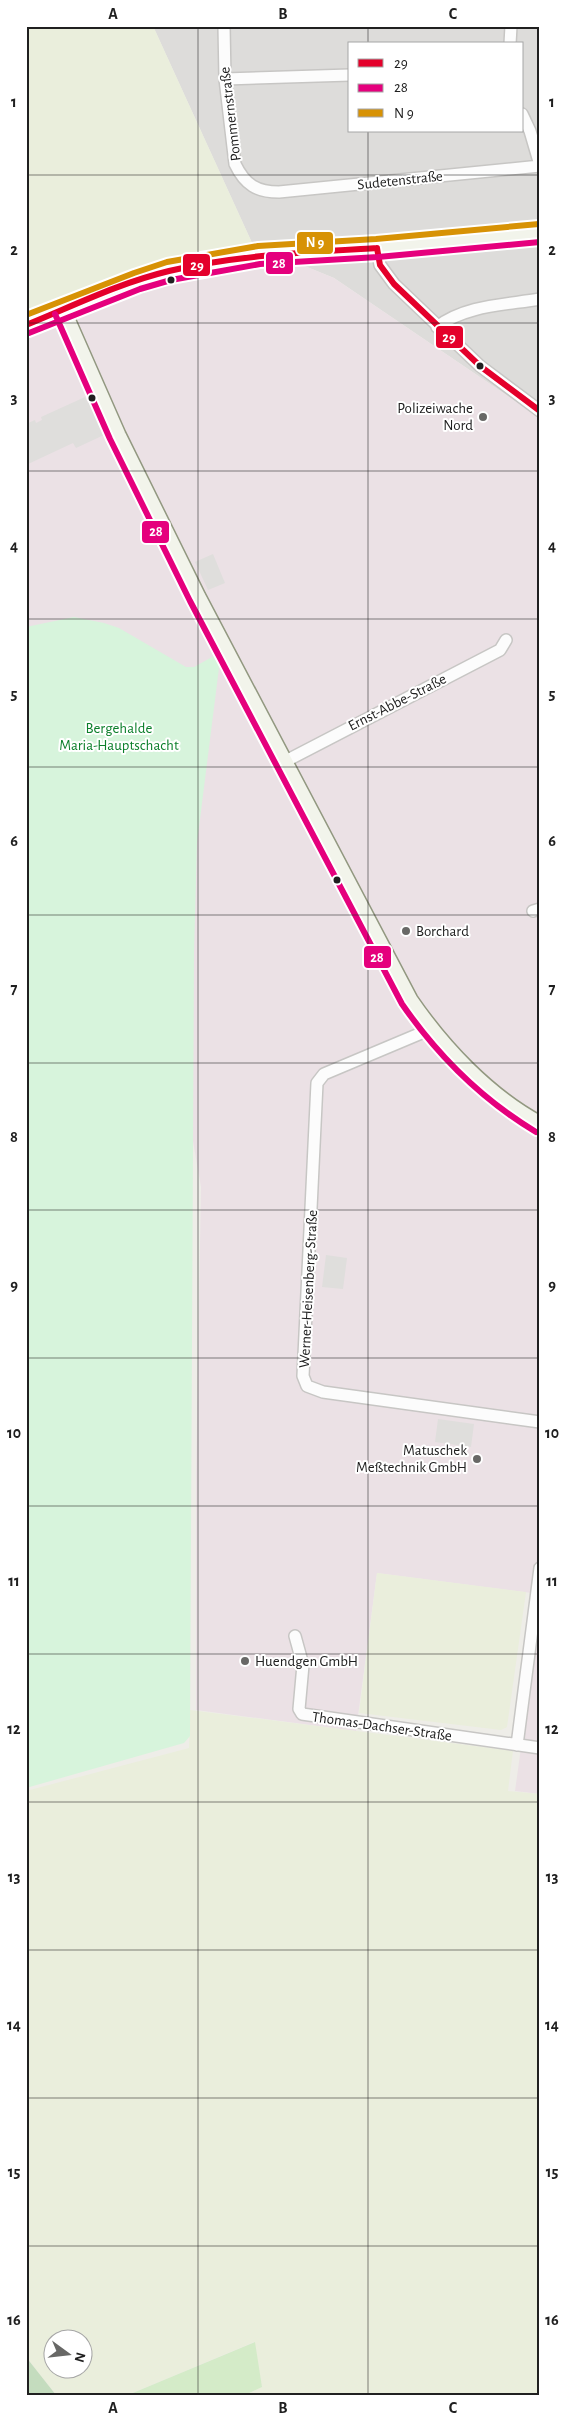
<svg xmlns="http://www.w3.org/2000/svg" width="566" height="2421" font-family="'Alegreya Sans',sans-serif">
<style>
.residential{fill:#dddcda;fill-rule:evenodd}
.industrial{fill:#ebe1e5}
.farmland{fill:#eaeedc;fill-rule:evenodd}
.grass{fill:#d4ebc8}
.forest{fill:#c4dcbe}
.park{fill:#d7f4dc}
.parking{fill:#dfdedc}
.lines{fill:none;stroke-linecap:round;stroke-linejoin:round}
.street-casing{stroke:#c7c6c4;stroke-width:14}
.secondary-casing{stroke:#929880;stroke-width:18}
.street{stroke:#fcfcfc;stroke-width:11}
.secondary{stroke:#f2f4eb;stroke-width:15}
.bus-1-casing{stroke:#fff;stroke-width:10}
.bus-2-casing{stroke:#fff;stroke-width:10}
.bus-3-casing{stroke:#fff;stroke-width:10}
.bus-1{stroke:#e4002b;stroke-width:6}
.bus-2{stroke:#e5007d;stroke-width:6}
.bus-3{stroke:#d79205;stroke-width:6}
.grid{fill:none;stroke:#202020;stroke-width:1;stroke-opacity:0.55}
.bus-dot{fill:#202020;stroke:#fff;stroke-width:2}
.poi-dot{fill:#686866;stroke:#fff;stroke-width:2}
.labels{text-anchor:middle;stroke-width:4;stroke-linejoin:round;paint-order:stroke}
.street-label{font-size:15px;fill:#202020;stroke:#fff}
.poi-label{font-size:15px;fill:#202020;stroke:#fff;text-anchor:end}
.park-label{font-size:15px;fill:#0c7f2b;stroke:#fff}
.line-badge{stroke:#fff;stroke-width:2}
.badge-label{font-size:14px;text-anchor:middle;font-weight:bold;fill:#fff}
.neatline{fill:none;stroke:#202020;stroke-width:2}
.grid-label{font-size:16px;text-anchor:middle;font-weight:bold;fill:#202020}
</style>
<rect width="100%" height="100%" fill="#eeede8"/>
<!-- residential -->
<path class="residential" d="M153,26H540V418L334,278L253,245ZM350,44H522V131H350Z"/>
<!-- industrial -->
<path class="industrial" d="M253,245L334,278L540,418V1594L377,1573L356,1731L196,1710V1477L201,1187L190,1124L26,633V314L62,299L208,250Z
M540,1610V1794L515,1791Z"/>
<!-- farmland -->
<path class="farmland" d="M26,26H153L253,245L208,250L62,299L26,314Z
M377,1573L526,1592L507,1727L501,1730L359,1713Z
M190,1710L513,1751L508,1791L540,1794V2395H245L262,2387L254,2342L128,2395H56L26,2357V1791L189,1748ZM52,2338H82V2368H52Z"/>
<!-- grass -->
<path class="grass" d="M255,2342L262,2387L245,2395H128Z"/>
<!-- forest -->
<path class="forest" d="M26,2357L56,2395H26Z"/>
<!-- park -->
<path class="park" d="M74,617L104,623L119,628L186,667H194L221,652L197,843L194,951L190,1736L184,1743L26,1788V627Z"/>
<!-- parking -->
<path class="parking" d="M85,397L88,403L90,402L104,435L76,448L73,443L26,465V424L35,420L36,423L42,420L41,417Z
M213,554L225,583L208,590L195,562Z
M326,1255L347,1258L343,1289L322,1287Z
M438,1419L474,1424L471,1447L435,1442Z"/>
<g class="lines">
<defs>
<path id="street" d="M224,26L225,79L235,164C245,185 257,192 279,192L540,166
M510,44L511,26
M225,79L350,75
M522,114L530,131L540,165
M377,248L380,265L394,284L480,366L540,411
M437,327C466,305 505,305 540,299
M284,762L500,650L506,640
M533,911L540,909
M431,1029L324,1074L317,1083L303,1376L307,1386L323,1392L540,1422
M295,1636L303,1665L299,1709L302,1714L540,1748
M517,1745L540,1568"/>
<path id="secondary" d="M63,310L118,435L198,597L410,1000C443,1048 488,1096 540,1124
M26,325L137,281L169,271L259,255L377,248L540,233"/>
</defs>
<!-- street casing -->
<use href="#street" class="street-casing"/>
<!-- secondary casing -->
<use href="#secondary" class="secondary-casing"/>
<!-- street -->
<use href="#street" class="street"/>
<!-- secondary -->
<use href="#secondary" class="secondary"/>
<defs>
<path id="bus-1" d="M377,248L380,265L394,284L480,366L540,411
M26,325C73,306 119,283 169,271C237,255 308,252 377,248"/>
<path id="bus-2" d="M55,314L110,439L190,601L402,1004C438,1056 481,1099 536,1132
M29,333L140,289L171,280L260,264L378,257L540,242"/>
<path id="bus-3" d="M26,315L134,273L167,262L258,246L376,239L539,224"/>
</defs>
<!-- bus-1 casing -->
<use href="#bus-1" class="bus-1-casing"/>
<!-- bus-2 casing -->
<use href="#bus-2" class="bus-2-casing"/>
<!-- bus-3 casing -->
<use href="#bus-3" class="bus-3-casing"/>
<!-- bus-1 -->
<use href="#bus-1" class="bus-1"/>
<!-- bus-2 -->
<use href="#bus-2" class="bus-2"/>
<!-- bus-3 -->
<use href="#bus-3" class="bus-3"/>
</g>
<!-- grid -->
<path class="grid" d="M198,26V2395M368,26V44M368,131V2395M26,175H540M26,323H540M26,471H540M26,619H540M26,767H540M26,915H540M26,1063H540M26,1210H540M26,1358H540M26,1506H540M26,1654H540M26,1802H540M26,1950H540M26,2098H540M26,2246H540"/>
<!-- markers -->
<g class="bus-dot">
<circle cx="171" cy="280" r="4.5"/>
<circle cx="480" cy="366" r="4.5"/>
<circle cx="92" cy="398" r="4.5"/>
<circle cx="337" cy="880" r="4.5"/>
</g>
<g class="poi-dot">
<circle cx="483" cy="417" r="5"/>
<circle cx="406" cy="931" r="5"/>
<circle cx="477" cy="1459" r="5"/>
<circle cx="245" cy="1661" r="5"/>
</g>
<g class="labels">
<!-- street labels -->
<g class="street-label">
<text transform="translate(230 114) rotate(-97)" y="5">Pommernstraße</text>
<text transform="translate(400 180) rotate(-6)" y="5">Sudetenstraße</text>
<text transform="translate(397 702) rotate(-27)" y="5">Ernst-Abbe-Straße</text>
<text transform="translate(308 1289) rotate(-87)" y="5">Werner-Heisenberg-Straße</text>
<text transform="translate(382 1726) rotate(8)" y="5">Thomas-Dachser-Straße</text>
</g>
<!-- poi labels -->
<g class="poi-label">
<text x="473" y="413">Polizeiwache<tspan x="473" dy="17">Nord</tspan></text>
<text x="416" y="936" text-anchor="start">Borchard</text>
<text x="467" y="1455">Matuschek<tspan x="467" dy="17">Meßtechnik GmbH</tspan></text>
<text x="255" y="1666" text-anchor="start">Huendgen GmbH</text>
</g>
<!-- park labels -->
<g class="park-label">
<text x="119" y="733">Bergehalde<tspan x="119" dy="17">Maria-Hauptschacht</tspan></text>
</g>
</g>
<g class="line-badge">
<rect x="296" y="231" width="38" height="24" rx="5" fill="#d79205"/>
<rect x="265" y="251" width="29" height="24" rx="5" fill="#e5007d"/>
<rect x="182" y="253" width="29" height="24" rx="5" fill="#e4002b"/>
<rect x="435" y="325" width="29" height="24" rx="5" fill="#e4002b"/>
<rect x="141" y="520" width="29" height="24" rx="5" fill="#e5007d"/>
<rect x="363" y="945" width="29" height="24" rx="5" fill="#e5007d"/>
</g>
<g class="badge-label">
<text x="315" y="247">N 9</text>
<text x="279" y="268">28</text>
<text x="197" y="270">29</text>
<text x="449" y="342">29</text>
<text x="156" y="536">28</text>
<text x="377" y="962">28</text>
</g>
<!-- border -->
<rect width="566" height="2421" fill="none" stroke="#ffffff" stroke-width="55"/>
<!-- legend -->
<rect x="348" y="42" width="175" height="90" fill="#ffffff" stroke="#a6a6a6"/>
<rect x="358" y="59" width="25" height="8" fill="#e4002b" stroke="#a6a6a6"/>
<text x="394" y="68" font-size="15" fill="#202020">29</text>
<rect x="358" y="84" width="25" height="8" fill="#e5007d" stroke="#a6a6a6"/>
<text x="394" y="92" font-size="15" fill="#202020">28</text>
<rect x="358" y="109" width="25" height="8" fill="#d79205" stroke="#a6a6a6"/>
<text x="394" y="118" font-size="15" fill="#202020">N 9</text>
<!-- north arrow -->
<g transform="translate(68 2354) rotate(105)"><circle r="24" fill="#ffffff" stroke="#a6a6a6"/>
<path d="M0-4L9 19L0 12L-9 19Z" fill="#686866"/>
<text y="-8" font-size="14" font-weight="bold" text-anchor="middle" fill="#202020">N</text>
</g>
<rect x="28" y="28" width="510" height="2366" class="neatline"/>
<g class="grid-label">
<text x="113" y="19">A</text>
<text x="283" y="19">B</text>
<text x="453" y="19">C</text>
<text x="14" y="107">1</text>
<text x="552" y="107">1</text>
<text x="14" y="255">2</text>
<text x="552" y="255">2</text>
<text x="14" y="403">3</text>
<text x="552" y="403">3</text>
<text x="14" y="551">4</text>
<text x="552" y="551">4</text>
<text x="14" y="699">5</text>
<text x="552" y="699">5</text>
<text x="14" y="846">6</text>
<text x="552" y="846">6</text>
<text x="14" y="994">7</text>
<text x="552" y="994">7</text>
<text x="14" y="1142">8</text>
<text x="552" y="1142">8</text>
<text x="14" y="1290">9</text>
<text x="552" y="1290">9</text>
<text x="14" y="1438">10</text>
<text x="552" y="1438">10</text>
<text x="14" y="1586">11</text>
<text x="552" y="1586">11</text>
<text x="14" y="1734">12</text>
<text x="552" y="1734">12</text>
<text x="14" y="1882">13</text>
<text x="552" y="1882">13</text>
<text x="14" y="2030">14</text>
<text x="552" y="2030">14</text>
<text x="14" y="2177">15</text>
<text x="552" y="2177">15</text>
<text x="14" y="2325">16</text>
<text x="552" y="2325">16</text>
<text x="113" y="2413">A</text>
<text x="283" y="2413">B</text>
<text x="453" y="2413">C</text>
</g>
</svg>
